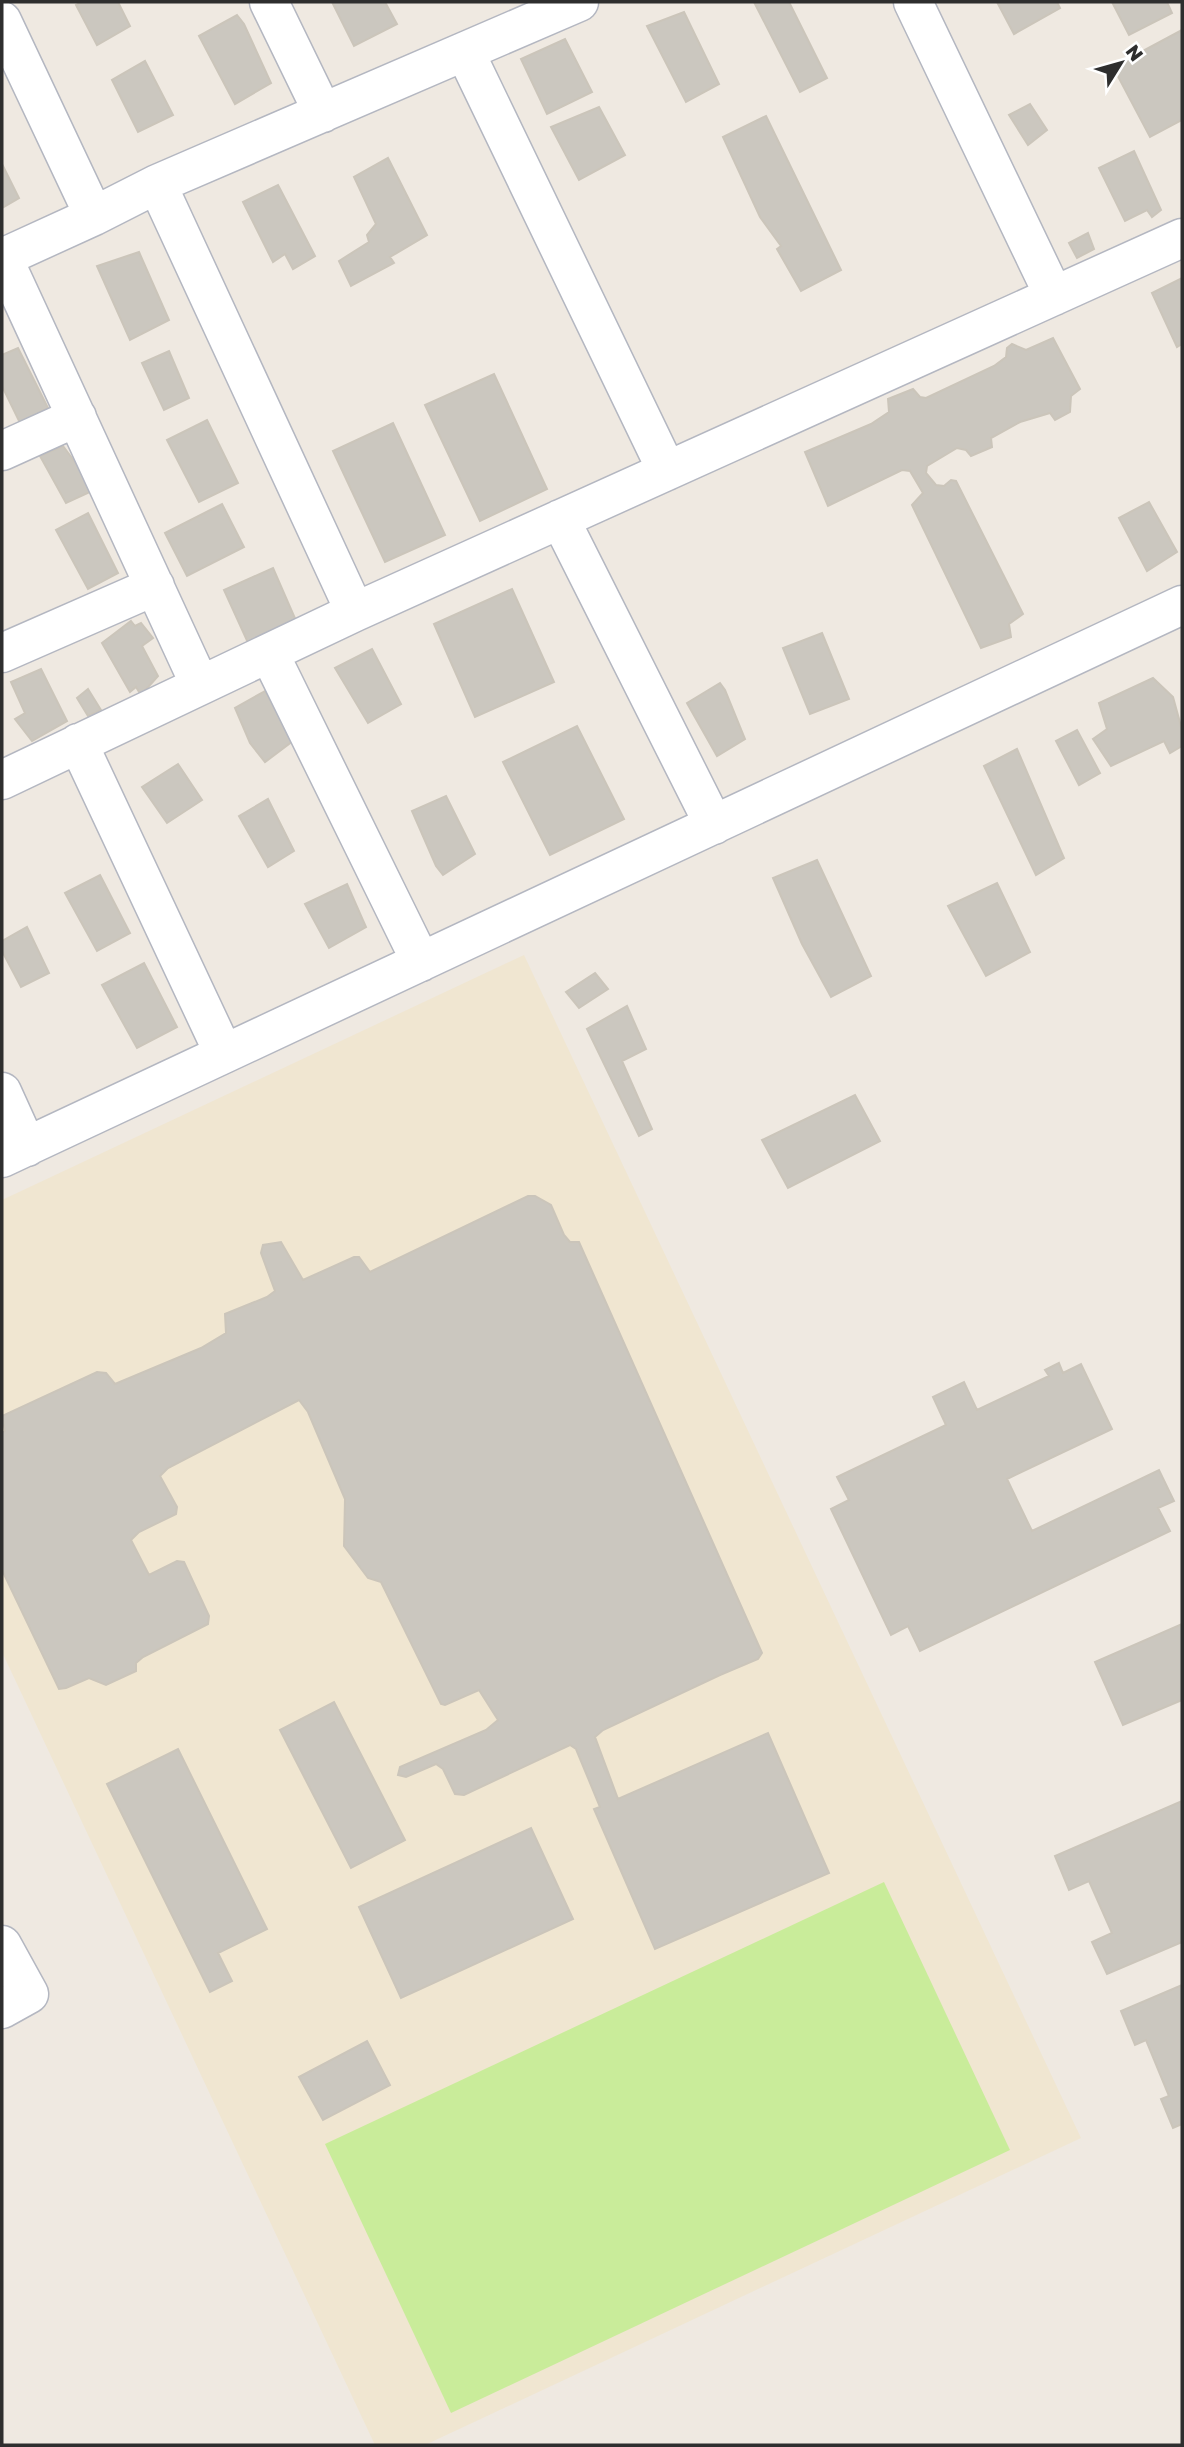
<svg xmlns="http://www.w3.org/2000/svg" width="1184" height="2447" font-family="'Golos Text',sans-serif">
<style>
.education{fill:#f0e6d1}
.pitch{fill:#c9ec9a}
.building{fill:#cbc7bf;stroke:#cbc5ba;stroke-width:2}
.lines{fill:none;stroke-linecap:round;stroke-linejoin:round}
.minor-casing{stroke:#b4b7c1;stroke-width:41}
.minor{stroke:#fff;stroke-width:38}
</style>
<rect width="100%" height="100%" fill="#efe9e1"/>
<!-- education -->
<path class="education" d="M524,955L1081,2138L425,2445H375L2,1652V1200Z"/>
<!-- pitch -->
<path class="pitch" d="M884,1882L1010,2150L451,2413L325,2144Z"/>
<!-- building -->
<path class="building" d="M82,2H118L130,26L97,45L76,5Z
M332,2H385L397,24L354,46Z
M754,2H789L827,78L800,92Z
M997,2H1057L1060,8L1014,34Z
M1112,2H1167L1172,13L1129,35Z
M684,12L719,84L686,102L647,26Z
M237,15L244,24L271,83L235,104L199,36Z
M1182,30V120L1150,137L1113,67Z
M565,39L592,92L547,114L521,59Z
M145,61L173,115L138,132L112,80Z
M1030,104L1047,130L1028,145L1009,115Z
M599,107L625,155L579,180L551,127Z
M766,116L841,270L801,291L777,249L781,246L760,217L723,137Z
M1134,151L1161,210L1152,217L1147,210L1125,221L1099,168Z
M388,158L427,235L390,257L394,263L351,286L339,261L369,242L367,235L376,224L354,177Z
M2,164L19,198L2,208Z
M278,185L315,256L293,269L285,254L273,262L243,202Z
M1088,233L1094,249L1077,258L1069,243Z
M139,252L169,320L130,340L97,266Z
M1182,278V344L1177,347L1152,293Z
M1053,338L1080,389L1071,396L1070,412L1055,420L1050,413L1020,422L991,438L992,447L971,456L966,450L957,448L927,466L926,473L936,485L944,486L951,480L956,481L1023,614L1009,624L1011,637L981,648L912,505L923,493L910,471L902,470L828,506L805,452L871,424L889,412L888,399L913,389L920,397L926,398L994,366L1006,357L1007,348L1012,344L1026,350Z
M18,348L48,408L20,423L2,386V355Z
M169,351L189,398L164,410L142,363Z
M494,374L547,489L480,521L425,405Z
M207,420L238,483L199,502L167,440Z
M393,423L445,535L385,562L333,451Z
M63,446L86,477L92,491L66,503L40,456Z
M1149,502L1177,552L1147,571L1119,518Z
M222,504L244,547L187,576L165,533Z
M88,513L118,573L88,589L56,530Z
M273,568L297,623L249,645L224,590Z
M512,589L554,682L475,717L434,624Z
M131,621L135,626L141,623L153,638L142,646L158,676L141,695L136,687L130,692L102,643Z
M822,633L849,699L810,714L783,648Z
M372,649L401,704L368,723L335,668Z
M41,669L67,721L32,741L15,719L25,713L11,682Z
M1153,678L1173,697L1182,730V746L1170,753L1164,741L1111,766L1093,739L1107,729L1099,703Z
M720,683L725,690L745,739L717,756L687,703Z
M88,689L101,710L88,716L77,698Z
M265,691L293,741L265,762L250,743L235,708Z
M577,726L624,819L550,855L503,762Z
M1077,730L1100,773L1079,785L1056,741Z
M1017,749L1064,858L1036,875L984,766Z
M178,764L202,800L167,823L142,787Z
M446,796L475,854L443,875L436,866L412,811Z
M268,799L294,851L268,867L239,816Z
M817,860L871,976L831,997L802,944L773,878Z
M100,875L130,933L97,951L65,893Z
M997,883L1030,952L986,976L948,906Z
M347,884L366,927L329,948L305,904Z
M27,927L49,973L21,987L2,951V941Z
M144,963L177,1027L137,1048L102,985Z
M595,973L608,989L579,1008L566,992Z
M627,1006L646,1049L622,1061L652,1129L639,1136L587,1029Z
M855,1095L880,1141L788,1188L762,1140Z
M528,1196H535L551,1205L564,1235L570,1242H579L762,1653L758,1659L720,1675L603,1730L595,1737L618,1799L768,1733L829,1873L655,1949L594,1809L600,1807L576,1749L570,1745L464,1795L455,1794L443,1769L436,1764L406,1777L398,1775L400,1767L486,1730L498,1720L479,1690L445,1705L441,1704L381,1582L368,1578L344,1546L345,1499L308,1412L299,1400L168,1468L160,1476L177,1507L176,1514L139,1532L131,1540L149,1575L177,1561L184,1562L209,1616L208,1624L143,1657L136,1663V1671L106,1685L89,1678L66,1688L59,1689L2,1570V1433L5,1431L2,1416L97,1372L106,1373L115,1384L201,1348L226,1333L225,1314L267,1297L275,1291L261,1253L263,1245L281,1242L303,1280L354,1257H359L370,1272Z
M1059,1363L1063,1373L1081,1364L1112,1429L1007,1479L1032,1531L1159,1470L1174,1501L1158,1508L1170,1531L920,1651L908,1626L891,1635L831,1509L849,1500L837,1477L946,1425L933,1397L964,1382L977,1410L1049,1376L1045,1370Z
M1182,1624V1700L1123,1725L1095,1662Z
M334,1702L405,1840L351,1868L280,1730Z
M178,1749L267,1929L218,1953L232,1981L210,1992L107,1784Z
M1182,1801V1942L1107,1974L1092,1942L1112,1933L1089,1881L1069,1890L1055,1856Z
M531,1828L573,1919L401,1998L359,1907Z
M1182,1985V2124L1173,2128L1161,2099L1169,2096L1146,2040L1135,2045L1121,2011Z
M367,2041L390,2085L323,2120L299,2077Z"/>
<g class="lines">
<defs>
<path id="minor" d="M269,2L323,113
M913,2L1054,296
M2,21L94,216
M465,52L667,471
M157,184L355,612
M2,258L94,216L157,184L579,2
M3,258L200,685
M2,451L77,417
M560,519L714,825
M2,653L155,586
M269,653L421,962
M78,743L224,1054
M2,780L355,612L1182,238
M2,1092L27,1147
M2,1158L1182,605
M2,1945L29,1994L2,2009"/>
</defs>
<!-- minor casing -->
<use href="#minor" class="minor-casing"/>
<!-- minor -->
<use href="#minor" class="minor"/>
</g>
<!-- border -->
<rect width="1184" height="2447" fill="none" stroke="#2e2e2e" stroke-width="7"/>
<!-- north arrow -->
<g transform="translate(1121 63) rotate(53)" stroke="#ffffff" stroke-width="5" paint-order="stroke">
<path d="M0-5L12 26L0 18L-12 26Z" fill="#2e2e2e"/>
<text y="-10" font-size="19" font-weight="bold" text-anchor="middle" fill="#2e2e2e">N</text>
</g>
</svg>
